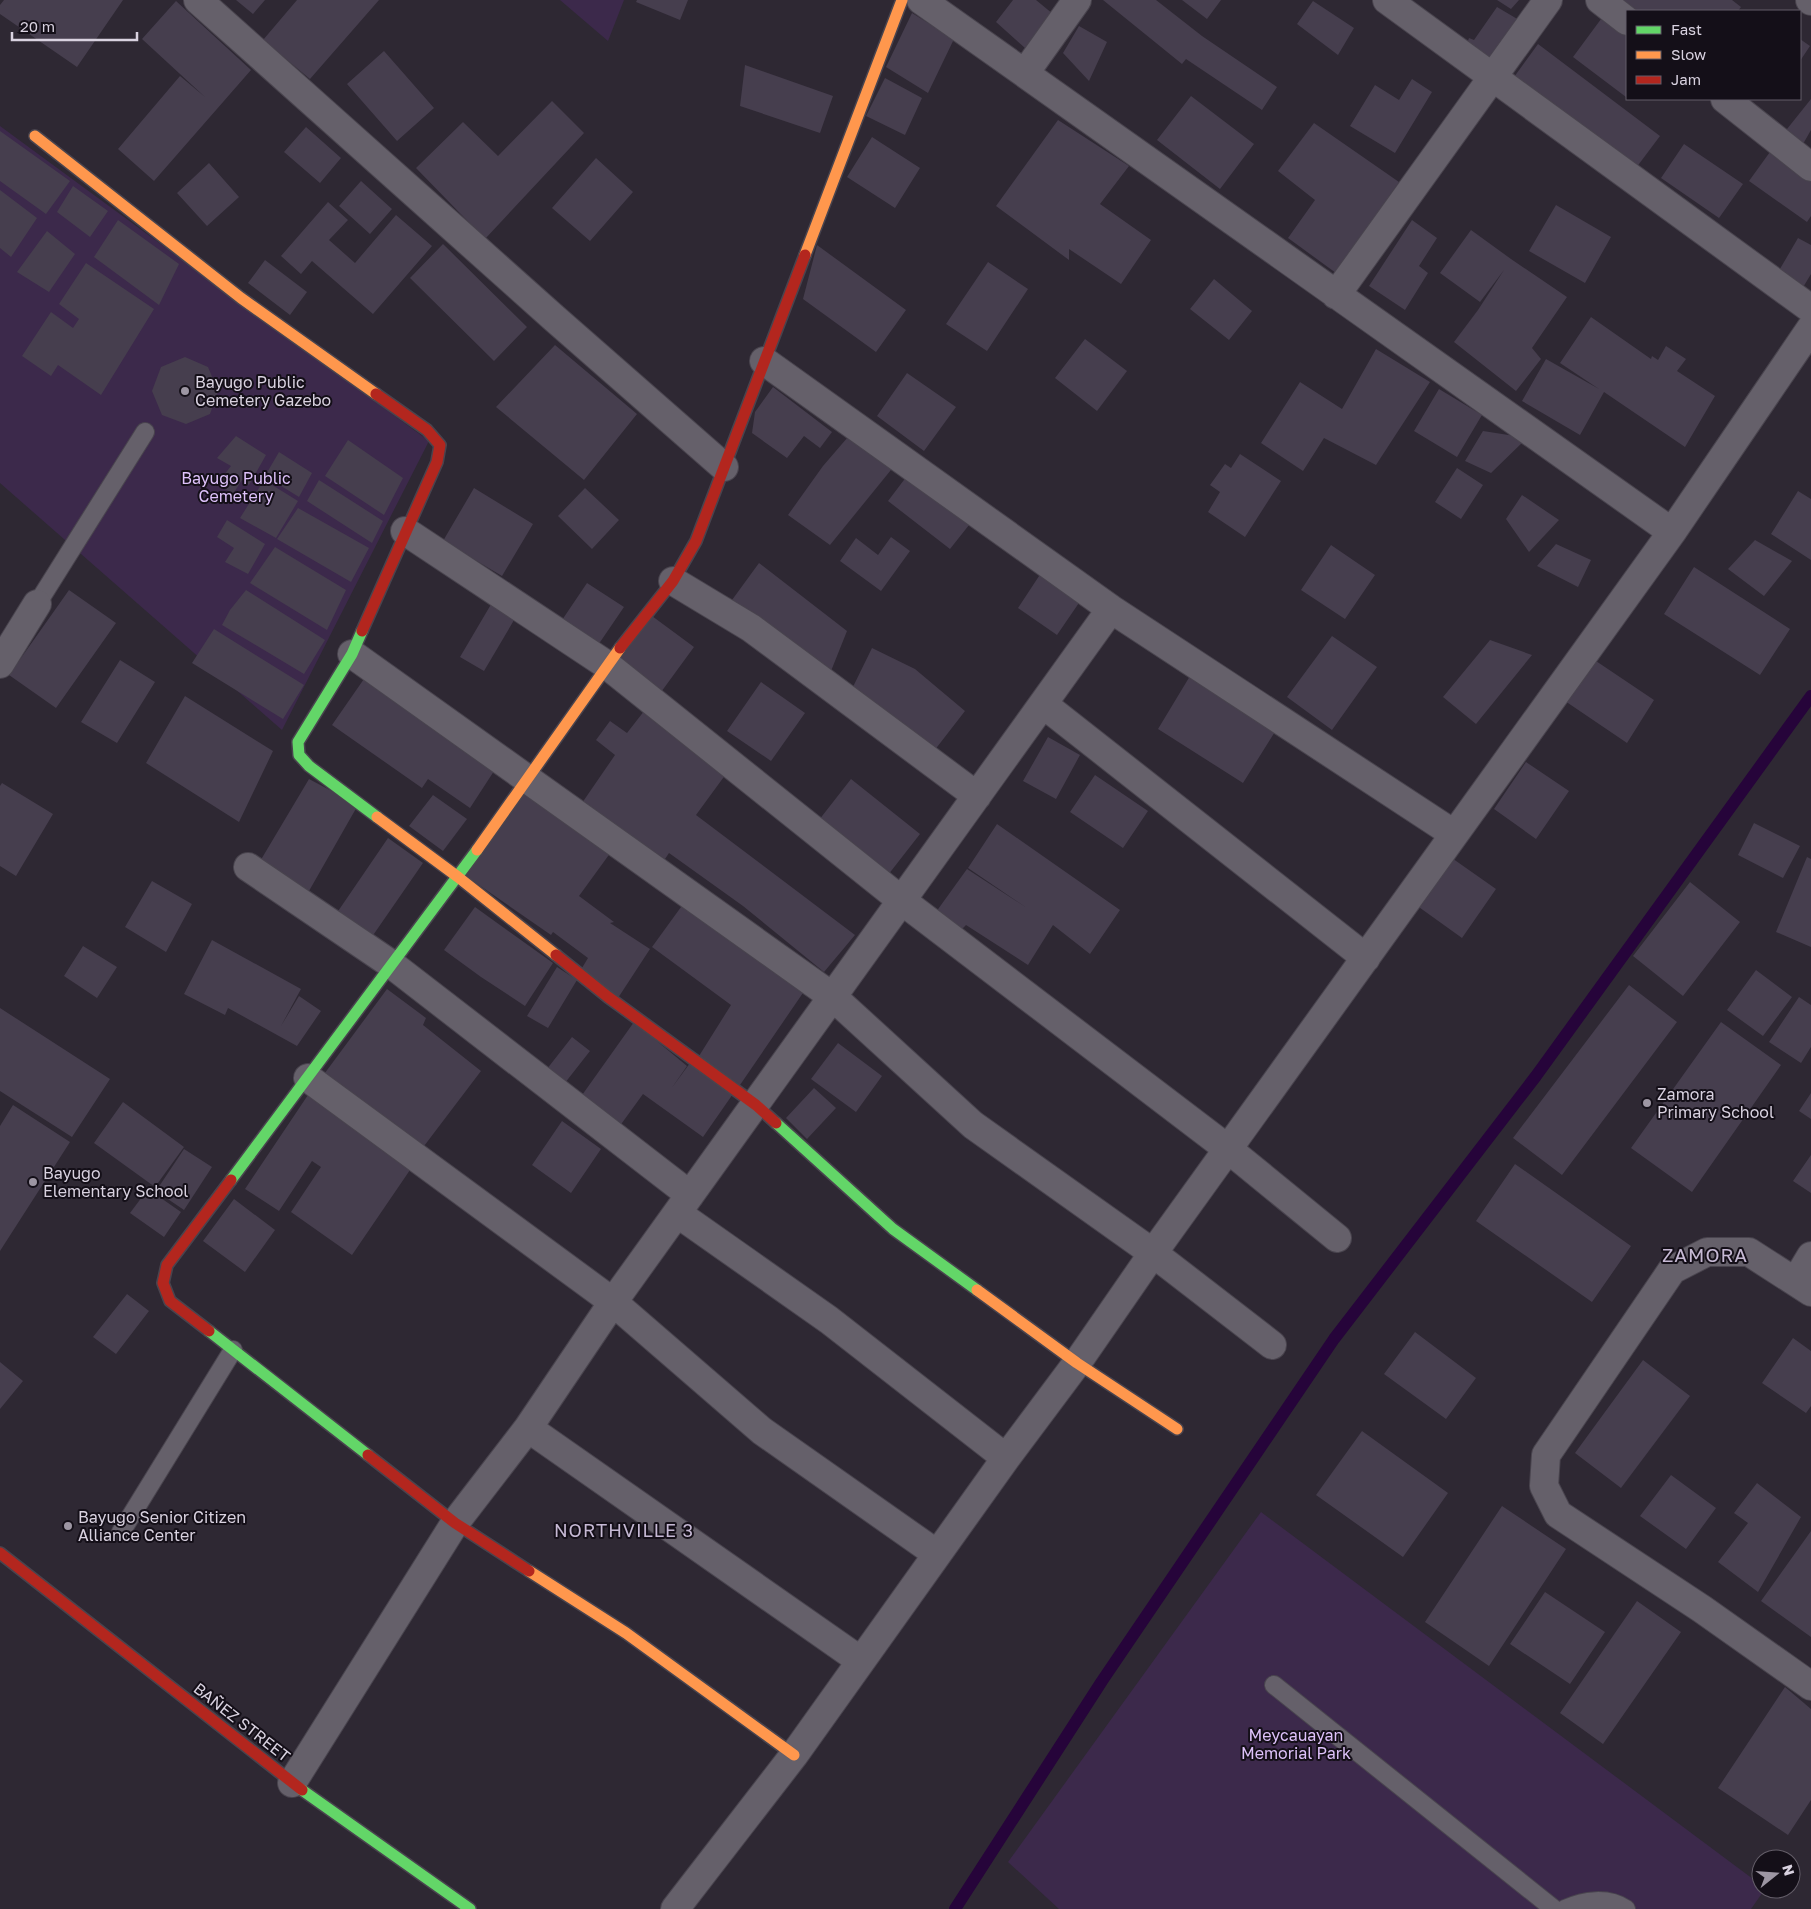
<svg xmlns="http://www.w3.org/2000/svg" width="1811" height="1909" font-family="'Golos Text',sans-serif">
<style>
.green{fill:#3c294b}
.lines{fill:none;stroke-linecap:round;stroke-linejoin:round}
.stream{stroke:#26043a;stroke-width:12}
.building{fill:#463e4e}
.lane-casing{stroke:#49444e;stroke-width:20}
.street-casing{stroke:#49444e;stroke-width:30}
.fast-casing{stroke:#49444e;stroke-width:14}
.slow-casing{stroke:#49444e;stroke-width:14}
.jam-casing{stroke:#49444e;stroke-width:14}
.lane{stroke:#65606a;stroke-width:18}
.street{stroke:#65606a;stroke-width:28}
.fast{stroke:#63d668;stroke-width:11}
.slow{stroke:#ff974d;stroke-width:11}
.jam{stroke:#b3261e;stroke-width:11}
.poi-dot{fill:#9d96a3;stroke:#140f18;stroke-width:2}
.labels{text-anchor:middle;stroke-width:4;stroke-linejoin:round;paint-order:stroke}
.poi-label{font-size:16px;fill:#d9d2e0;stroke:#140f18;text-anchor:start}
.park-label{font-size:16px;fill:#dec2fa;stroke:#140f18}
.street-label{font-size:16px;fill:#d9d2e0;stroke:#140f18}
.neighbourhood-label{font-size:18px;letter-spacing:1px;fill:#c6b9d4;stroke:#140f18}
.quarter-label{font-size:19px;letter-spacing:1px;fill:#c6b9d4;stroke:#140f18}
</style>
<rect width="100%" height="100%" fill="#2e2833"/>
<!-- green -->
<path class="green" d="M560,0H624L608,41Z
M0,126L429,441L282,730L0,483Z
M1261,1512L1761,1885V1889H1765L1751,1909H1059L1008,1862Z"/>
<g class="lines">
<!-- stream -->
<path class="stream" d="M955,1909L1102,1681L1334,1339L1536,1076L1811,696"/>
</g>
<!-- building -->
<path class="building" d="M4,0H123L77,67L0,14V5Z
M236,0H265L253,14Z
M297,0H379L310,79L263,40Z
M637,0H688L680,20L636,2Z
M1013,0H1036L1053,14L1025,48L996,22Z
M1103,0H1156L1202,36L1277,87L1262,110L1186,59L1182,64Z
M1182,0H1221L1207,19Z
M1497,0H1519L1511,9Z
M1607,0H1732L1741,7L1738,11H1627Z
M176,1L251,70L154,181L118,149L180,76L205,97L142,39Z
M1313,1L1354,28L1338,55L1297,24Z
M1497,7L1519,20L1492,61L1466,46L1469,38L1474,40Z
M912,13L954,39L928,93L886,67Z
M1604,15L1627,33L1626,97L1573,57Z
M1079,26L1107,42L1089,81L1063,53Z
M1800,39L1810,46L1800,61Z
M1538,44L1660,136L1630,176L1509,84Z
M384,51L434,108L397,141L347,84Z
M745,65L833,96L820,133L740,106Z
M885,78L922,98L905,135L866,116Z
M1412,79L1432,92L1395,153L1350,126L1375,85L1399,100Z
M1191,96L1254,144L1220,189L1157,140Z
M1811,99V130L1803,144L1779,139Z
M552,101L584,133L485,239L416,168L463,122L498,156Z
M1058,120L1129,166L1100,204L1151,240L1121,284L1069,249V260L996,206Z
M1314,123L1399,182L1336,273L1288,238L1315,200L1278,171Z
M306,127L341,158L320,183L284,152Z
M0,131L70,181L46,214L0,181Z
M872,137L920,168L895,208L847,177Z
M1684,144L1743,184L1719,218L1661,178Z
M1775,145L1811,171V216L1807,222L1749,181Z
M596,158L633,192L590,241L552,208Z
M209,163L239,197L207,226L177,193Z
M361,181L392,209L370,234L339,206Z
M73,186L108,211L90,237L57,212Z
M0,190L37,218L11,257L0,248Z
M328,202L348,220L329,240L355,263L396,215L432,246L373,314L312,261L301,274L281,256Z
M1556,205L1611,237L1585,283L1529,251Z
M118,220L179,264L159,305L94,257Z
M1412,220L1437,238L1419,266L1428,273L1405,310L1369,286Z
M1471,230L1511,259L1567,297L1532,348L1541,359L1516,391L1454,342L1478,310L1504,270L1480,302L1440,273Z
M47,231L75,254L49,292L17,272Z
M1798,238L1811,245V274L1802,289L1777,274Z
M443,244L527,327L494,361L410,278Z
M817,245L906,310L876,352L803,299Z
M265,260L307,292L290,315L248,283Z
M988,262L1028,289L987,351L946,324Z
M86,263L154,309L101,395L58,365L51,376L22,356L51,312L73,328L79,319L59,304Z
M1214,279L1252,311L1229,340L1190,309Z
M1591,317L1651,359L1652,356L1658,360L1666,346L1686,359L1677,371L1715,396L1685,447L1604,392L1580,435L1522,401L1546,359L1599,389L1560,363Z
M1085,339L1127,371L1097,411L1055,378Z
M555,345L637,414L584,480L496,407Z
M1376,349L1430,382L1376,465L1324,438L1303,471L1261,443L1300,382L1342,409Z
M185,357L208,367L218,391L210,414L186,424L162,415L152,391L161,367Z
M907,373L956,407L924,451L877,416Z
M773,387L832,432L820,448L804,436L787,458L752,433L755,412Z
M1439,389L1482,415L1457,457L1414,431Z
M854,430L895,465L830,545L788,515L823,466Z
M1483,431L1527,438L1491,473L1465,461Z
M236,436L266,455L249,485L242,480L233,494L217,484L231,466L217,458Z
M348,440L403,478L384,515L325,476Z
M279,452L312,473L299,497L265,476Z
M1240,454L1281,481L1245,537L1208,512L1220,492L1210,485L1225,464L1231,468Z
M1457,468L1483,485L1461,519L1435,502Z
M910,472L973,520L950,549L888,501Z
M264,480L298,501L276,538L240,518Z
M319,480L383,521L372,543L307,501Z
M474,488L533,524L502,576L443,541Z
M585,488L619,520L592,549L558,516Z
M1798,491L1811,499V560L1771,534Z
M1522,495L1559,520L1529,552L1506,519Z
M298,508L369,548L351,582L277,539Z
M227,520L265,544L248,574L225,562L234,548L217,537Z
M891,537L910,551L881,591L840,561L856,538L878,555Z
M1755,540L1792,561L1764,596L1728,569Z
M1556,544L1591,560L1578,587L1537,566Z
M1331,545L1375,575L1345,619L1301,590Z
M275,547L346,590L327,630L250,583Z
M759,563L847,631L829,676L732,600Z
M1694,567L1790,629L1760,675L1664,614Z
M1043,570L1083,597L1057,635L1018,608Z
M587,583L624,607L594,651L558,626Z
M69,590L116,623L56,708L9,675Z
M246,590L325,640L304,674L222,625L230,610Z
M493,601L517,615L484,671L460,657Z
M652,616L694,647L656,699L614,667Z
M214,629L304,685L283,719L192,663Z
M1332,636L1377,667L1332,730L1287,697Z
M1490,640L1532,655L1476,724L1443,697Z
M872,648L915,669L965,711L934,751L849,695Z
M1593,659L1654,700L1627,743L1565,701Z
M120,660L155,682L117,743L81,722Z
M366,676L496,768L470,808L428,779L422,788L332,725Z
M1190,676L1276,730L1243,783L1158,729Z
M761,682L805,713L771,761L727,731Z
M185,696L273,751L239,822L146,763Z
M648,706L670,722L663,728L726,774L696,815L855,935L824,972L743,906L669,853L665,859L582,803L615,755L596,740L610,721L627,733Z
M1048,737L1080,755L1056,799L1023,781Z
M1526,762L1569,791L1536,839L1494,809Z
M1095,775L1148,811L1123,848L1070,812Z
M309,779L358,805L305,898L256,868Z
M851,779L920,834L888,875L819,820Z
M2,783L53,814L16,876L0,866V786Z
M523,791L611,852L579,896L614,922L610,923L650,949L618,998L579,973L588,958L553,932L551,935L466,876Z
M433,795L467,819L443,851L409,826Z
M1754,823L1800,846L1783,878L1738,855Z
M997,824L1120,910L1090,954L1053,925L1028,965L966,925L960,931L936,912L967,869L1027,908L968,868Z
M388,838L423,863L367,944L332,920Z
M1449,856L1496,889L1462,938L1416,905Z
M1807,857L1811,859V947L1776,932Z
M152,881L192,904L166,952L125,927Z
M1690,882L1740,922L1683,996L1633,956Z
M689,896L768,954L761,963L765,959L807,987L740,1085L699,1056L731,1005L652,947Z
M475,907L553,963L525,1006L481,977L444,950Z
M212,940L301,989L281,1026L299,996L321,1011L297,1046L228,1008L225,1015L184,994Z
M83,946L117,967L97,998L64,976Z
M557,967L577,980L548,1028L527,1016Z
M1756,970L1792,997L1763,1036L1727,1010Z
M1629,985L1677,1022L1562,1175L1513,1138Z
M387,989L426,1018L423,1025L481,1071L418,1154L319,1081Z
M1799,997L1811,1005V1047L1801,1063L1769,1042Z
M0,1008L110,1079L72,1137L0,1091Z
M634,1022L687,1066L671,1089L693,1059L735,1091L703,1137L643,1094L614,1134L575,1105Z
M1721,1022L1781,1065L1692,1192L1631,1148Z
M572,1037L590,1051L561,1088L543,1074Z
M838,1043L882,1076L856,1112L811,1079Z
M814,1088L836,1108L807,1139L786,1118Z
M312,1089L410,1170L352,1255L291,1212L321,1167L312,1161L279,1211L245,1189Z
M1811,1093V1119L1799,1111Z
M123,1102L184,1147L155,1187L94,1143Z
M13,1105L70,1142L0,1251V1126Z
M562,1121L601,1149L571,1193L532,1165Z
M184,1149L212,1167L184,1210L156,1191Z
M1811,1155V1193L1793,1181Z
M1515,1164L1631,1246L1592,1302L1476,1221Z
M148,1189L181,1212L164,1237L130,1213Z
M234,1199L275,1230L245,1272L203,1241Z
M127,1294L149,1311L116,1354L93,1337Z
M1415,1332L1476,1378L1446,1419L1384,1374Z
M1793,1338L1811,1351V1406L1806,1413L1762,1383Z
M1643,1360L1690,1396L1621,1488L1575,1453Z
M0,1362L23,1381L0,1409Z
M1362,1431L1448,1493L1403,1557L1316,1495Z
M1671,1475L1716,1508L1686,1549L1640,1516Z
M1757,1483L1801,1517L1758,1592L1718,1562L1748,1523L1734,1513Z
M1502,1506L1566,1549L1489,1666L1425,1622Z
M1811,1531V1637L1761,1601Z
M1545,1592L1605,1632L1570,1684L1510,1644Z
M1637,1601L1681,1632L1603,1744L1560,1713Z
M1785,1687L1811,1709V1800L1788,1835L1718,1788Z"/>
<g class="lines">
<defs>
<path id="lane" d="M37,604L145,432
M121,1532L233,1350
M1274,1685L1554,1909
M1565,1909C1584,1900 1608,1897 1626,1909"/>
<path id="street" d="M198,0L554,318L724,467
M921,0L1672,532
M1387,0L1811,309
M1600,0L1627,21
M1810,0L1811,1
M1025,73L1077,0
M1725,99L1811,167
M1336,295L1548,0
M764,361L1111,609L1454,834
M405,531L607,665L901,900L1228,1149L1337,1238
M673,581L751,628L977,796
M352,654L833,997L973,1125L1153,1253L1272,1345
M0,664L37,604
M1043,704L1366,958
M248,867L391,964L690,1195
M308,1078L613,1302L762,1431L937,1554
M677,1213L829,1320L1006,1458
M1796,1281L1811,1256
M1811,1292L1749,1252H1707L1672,1270L1546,1455L1544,1486L1558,1514L1702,1609L1811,1686
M528,1428L861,1661
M292,1783L455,1523L528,1428L613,1302L1111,609
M675,1909L794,1755L1006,1458L1077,1363L1153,1253L1672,532L1811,328"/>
<path id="fast" d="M362,631L352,654L298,742L299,755L309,766L377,817
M776,1123L893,1229L977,1290
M231,1180L477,850
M209,1331L368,1455
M302,1790L470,1909"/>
<path id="slow" d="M35,136L241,298L376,394
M805,255L902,0
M377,817L458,877L556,955
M477,850L620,648
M977,1290L1077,1363L1177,1429
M529,1571L626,1633L794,1755"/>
<path id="jam" d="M362,631L437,462L440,445L427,430L376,394
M620,648L673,581L696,541L805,255
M556,955L608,997L756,1105L776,1123
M209,1331L170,1301L163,1283L167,1265L231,1180
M368,1455L455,1523L529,1571
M0,1553L302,1790"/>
</defs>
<!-- lane casing -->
<use href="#lane" class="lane-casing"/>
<!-- street casing -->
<use href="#street" class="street-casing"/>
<!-- fast casing -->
<use href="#fast" class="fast-casing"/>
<!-- slow casing -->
<use href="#slow" class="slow-casing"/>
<!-- jam casing -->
<use href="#jam" class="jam-casing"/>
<!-- lane -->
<use href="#lane" class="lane"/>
<!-- street -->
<use href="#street" class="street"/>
<!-- fast -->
<use href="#fast" class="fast"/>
<!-- slow -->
<use href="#slow" class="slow"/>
<!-- jam -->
<use href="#jam" class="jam"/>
</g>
<!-- markers -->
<g class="poi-dot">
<circle cx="185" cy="391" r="5"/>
<circle cx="1647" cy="1103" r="5"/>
<circle cx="33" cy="1182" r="5"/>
<circle cx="68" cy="1526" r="5"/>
</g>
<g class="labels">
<!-- poi labels -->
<g class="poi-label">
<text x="195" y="388">Bayugo Public<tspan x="195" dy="18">Cemetery Gazebo</tspan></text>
<text x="1657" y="1100">Zamora<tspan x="1657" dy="18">Primary School</tspan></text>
<text x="43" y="1179">Bayugo<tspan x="43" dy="18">Elementary School</tspan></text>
<text x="78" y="1523">Bayugo Senior Citizen<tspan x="78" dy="18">Alliance Center</tspan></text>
</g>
<!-- park labels -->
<g class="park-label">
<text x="236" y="484">Bayugo Public<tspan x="236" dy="18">Cemetery</tspan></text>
<text x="1296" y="1741">Meycauayan<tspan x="1296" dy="18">Memorial Park</tspan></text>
</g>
<!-- street labels -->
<g class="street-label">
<text transform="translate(242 1722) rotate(38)" y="6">BAÑEZ STREET</text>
</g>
<!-- neighbourhood labels -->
<g class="neighbourhood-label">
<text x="624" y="1537">NORTHVILLE 3</text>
</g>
<!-- quarter labels -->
<g class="quarter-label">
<text x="1705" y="1262">ZAMORA</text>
</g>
</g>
<!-- legend -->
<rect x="1626" y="10" width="175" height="90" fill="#140f18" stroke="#635d68"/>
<rect x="1636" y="26" width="25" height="8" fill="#63d668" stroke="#635d68"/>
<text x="1671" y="35" font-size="15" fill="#d9d2e0">Fast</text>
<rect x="1636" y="51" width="25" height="8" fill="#ff974d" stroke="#635d68"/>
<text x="1671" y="60" font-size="15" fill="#d9d2e0">Slow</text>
<rect x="1636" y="76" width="25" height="8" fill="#b3261e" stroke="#635d68"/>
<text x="1671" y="85" font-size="15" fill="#d9d2e0">Jam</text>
<!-- north arrow -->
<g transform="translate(1776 1874) rotate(73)"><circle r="24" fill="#140f18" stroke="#635d68"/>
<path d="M0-4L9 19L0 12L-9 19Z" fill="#9d96a3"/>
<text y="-8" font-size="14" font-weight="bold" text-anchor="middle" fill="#d9d2e0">N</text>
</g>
<!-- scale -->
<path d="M12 32v8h125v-8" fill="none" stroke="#d9d2e0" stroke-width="2.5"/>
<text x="20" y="32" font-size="15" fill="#d9d2e0" stroke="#140f18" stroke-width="4" paint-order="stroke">20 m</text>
</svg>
